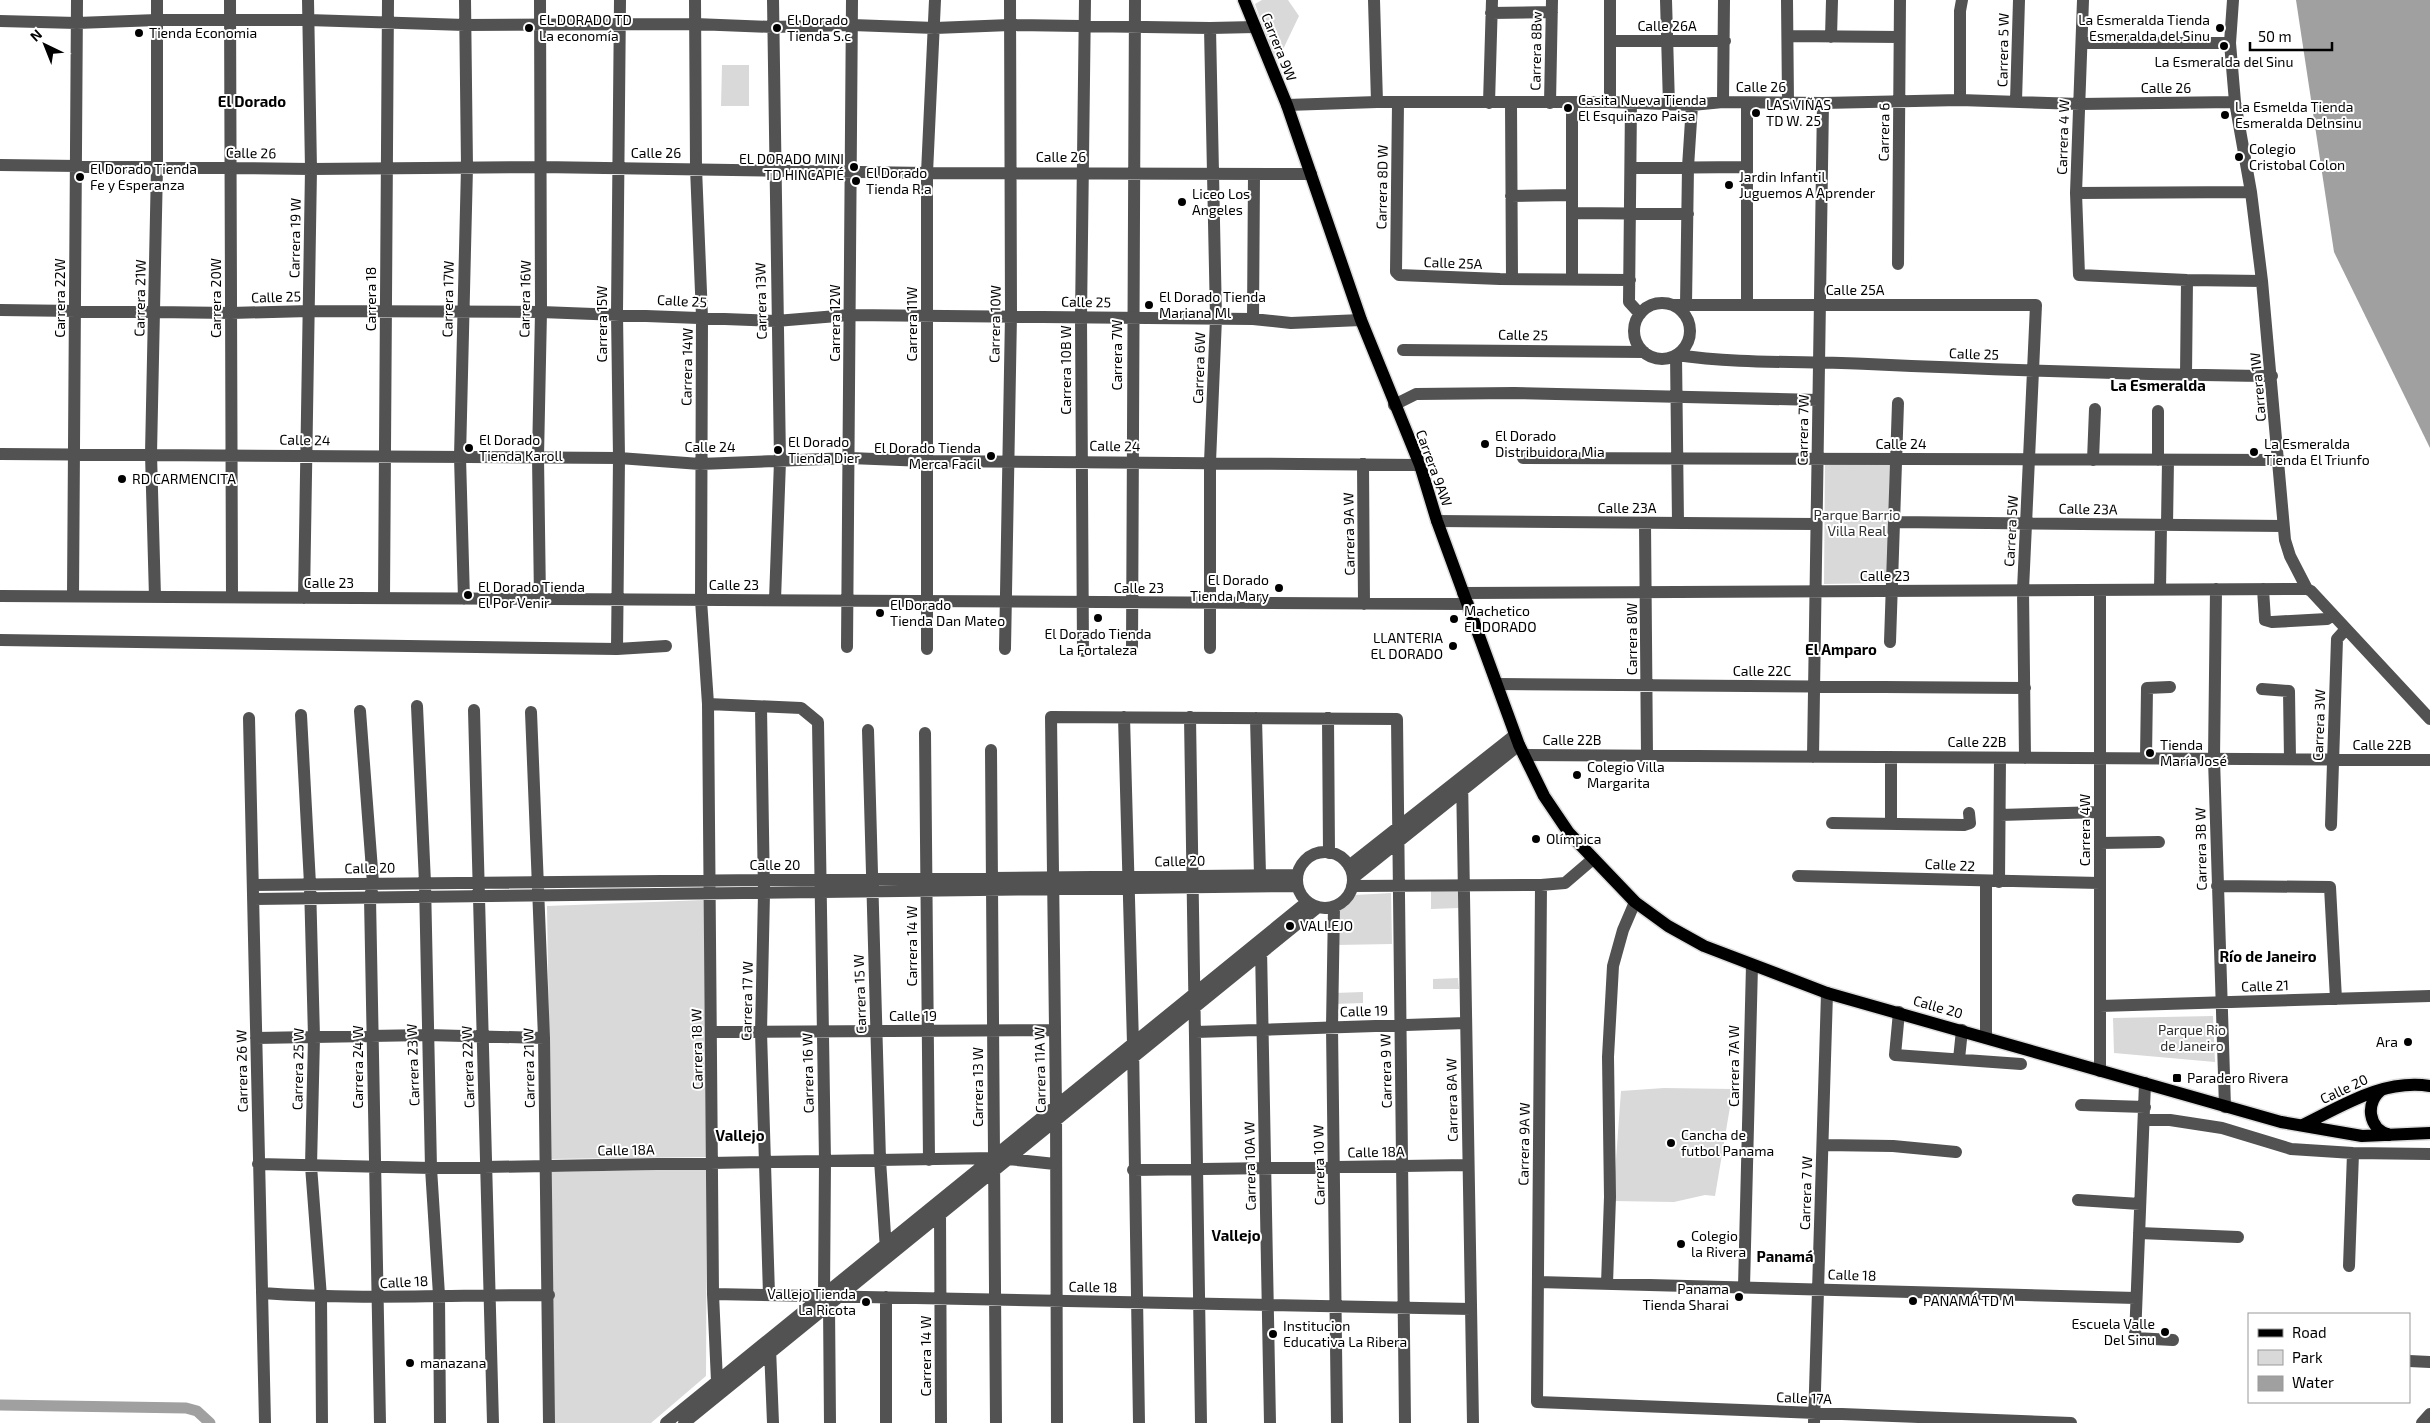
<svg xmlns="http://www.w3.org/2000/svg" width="2430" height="1423" font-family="'Exo 2',sans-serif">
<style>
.green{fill:#d9d9d9}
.water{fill:#a0a0a0}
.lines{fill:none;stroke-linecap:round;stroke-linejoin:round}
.canal{stroke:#a0a0a0;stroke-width:11}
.major-casing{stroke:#dbdbdb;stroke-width:15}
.minor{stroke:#525252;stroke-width:12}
.major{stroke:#000;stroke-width:12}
.poi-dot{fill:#000;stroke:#fff;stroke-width:2}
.labels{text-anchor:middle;stroke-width:4;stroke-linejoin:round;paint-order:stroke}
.poi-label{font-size:14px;fill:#000;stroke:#fff;text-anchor:start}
.street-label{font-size:14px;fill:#000;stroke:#fff}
.park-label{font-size:14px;fill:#303030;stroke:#fff}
.neighbourhood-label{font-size:15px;font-weight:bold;fill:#000;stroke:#fff}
</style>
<rect width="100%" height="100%" fill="#fff"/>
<!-- green -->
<path class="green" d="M1262,0H1288L1299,16L1276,64L1255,4Z
M722,65H749V106H721Z
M1825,463L1890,464L1888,583L1824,584Z
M1458,889L1459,908L1431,909V890Z
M1391,893L1392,944L1335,945V913L1347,906L1355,895Z
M705,900L708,1157L551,1159L547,906Z
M1458,978L1459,989H1433V979Z
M1363,992V1003L1334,1004V993Z
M2213,1016L2215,1062L2114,1053L2113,1018Z
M1664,1088L1733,1089L1715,1196L1705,1195L1674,1202L1613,1201L1621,1091Z
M707,1169L706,1376L651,1423H554L550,1172Z"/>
<!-- water -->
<path class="water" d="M2296,0H2430V448L2334,252Z"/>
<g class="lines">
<!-- canal -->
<path class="canal" d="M0,1405L186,1408L197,1411L210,1423"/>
<defs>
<path id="major" d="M1244,0L1287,105L1361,320L1420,465L1437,521L1519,745L1544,796L1569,833L1635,902L1668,926L1704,946L1827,993L2281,1122L2362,1136L2430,1133
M2383,1089C2364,1101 2368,1130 2390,1135
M2303,1125C2344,1105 2383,1079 2430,1086"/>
</defs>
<!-- major casing -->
<use href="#major" class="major-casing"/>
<!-- minor -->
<path class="minor" d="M230,0L232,597
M695,0L696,168L702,317L701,600L708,704L713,1294L717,1381L721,1393
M773,0L780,461L775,600
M1374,0L1377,102
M1666,0L1669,105
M1787,0L1788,101
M2083,0L2076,193L2079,275L2187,280L2262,281
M2233,0L2230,43L2235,102L2251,192L2262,281L2285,540L2290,556L2307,589L2311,591L2430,719
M1491,13L1552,12
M0,21L77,23L157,20H308L465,25L695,24L772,27L852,25L935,28L1010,25L1210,28L1255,27
M1210,28L1216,318L1210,462V648
M1788,36L1899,37
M1831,37L1832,0
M1610,41H1725
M2083,43H2230
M1960,100V11L1962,0
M2016,101L2019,0
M1610,102V0
M1723,102L1724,0
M1398,103L1396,272L1399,275L1500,279L1630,280
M1489,103L1492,0
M1511,103L1512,279
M1550,103L1552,0
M1572,103V279
M1631,103L1629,302L1640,314
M1287,105L1377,102H1610L1692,105L1723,102L1823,103L1960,100L2080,104L2235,102
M0,165L311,169L541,167L927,173L1311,174
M1632,168L1747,167
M2076,193L2251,192
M1511,196L1570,195
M1572,213L1688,214
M1898,264L1900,0
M1634 331a28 28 0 1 1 56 0a28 28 0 1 1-56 0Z
M1674,305H2036L2023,590L2025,758
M1686,305L1688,167L1692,105
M1747,305V103
M0,310L231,313L309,311L541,312L776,321L849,315L1253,319L1291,323L1361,320
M1253,319L1254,175
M1403,350L1644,352
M2186,375L2187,280
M1394,405L1416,394L1514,393L1818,400
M2158,411V460
M0,454L619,458L700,464L850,458L925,461L1420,465
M1523,458L2280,460
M2093,460L2095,409
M1363,464L1364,604
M1437,521L1816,524
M1894,522L2283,526
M1645,523L1647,756
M1678,523L1676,355C1739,364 1804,361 1868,364C2003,370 2137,375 2272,376
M2167,525L2168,460
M2216,589L2214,759L2225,1107
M2263,589L2265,620L2272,622L2327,619L2333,615
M2160,590L2161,525
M1463,593L2307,589
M0,596L1468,604
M73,596L77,0
M155,597L151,454L157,167V0
M304,598L311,169L308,0
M384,598L388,0
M464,599L460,457L467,167L465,0
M540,599L538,457L541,312L540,0
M0,640L617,649L666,646
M1890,642L1898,403
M847,647L852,0
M617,649L619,458L617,313L620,0
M927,649V173L935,0
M1005,649L1011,315L1010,0
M1132,650L1135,0
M1083,651L1081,317L1085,0
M1498,684L2025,688
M2262,689L2289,691L2290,759
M708,704L801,708L818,722L825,1161L824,1296L829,1305L830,1423
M417,706L425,883L431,1168L439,1295L440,1423
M761,707L764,893L761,1032L769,1295
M474,710L493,1423
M360,711L373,883L370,898L380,1423
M531,712L544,1038L549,1423
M301,715L310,884L314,1037L311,1166L321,1297L322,1423
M1124,717L1133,1044L1139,1423
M1190,717L1201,1423
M249,718L265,1423
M1256,718L1260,875
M1328,718L1329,853
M868,730L880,1160L886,1250
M925,733L929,1160
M991,750L996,1423
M1524,755L2430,760
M1813,757L1823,103
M2146,758L2147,688L2170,687
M1462,777L1473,1423
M2000,815L2100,812
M1832,823L1964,825L1970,823L1969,813
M1891,823V757
M2331,825L2337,639L2346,629
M2100,843L2159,842
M1297 880a28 28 0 1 1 56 0a28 28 0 1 1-56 0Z
M1349,866L1515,735
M1798,876L2100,883
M1353,878L1519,745
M1999,882L2000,758
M253,885L1297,875
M1541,885L1537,1402L2071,1423
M1352,886L1541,885L1565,883L1593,859
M2217,886L2330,887L2336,999
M253,899L1297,886
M1334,907L1332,1027L1337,1423
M1261,948L1270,1423
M2100,1006L2430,996
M1899,1012L1895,1055L2021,1064
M712,1032L1055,1030
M1196,1032L1466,1023
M1986,1037V882
M256,1038L427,1035L544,1038
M1959,1059L1962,1030
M2100,1071V590
M2145,1083L2135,1338L2173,1340
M2081,1105L2145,1107
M2144,1120H2170L2222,1128L2291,1149L2353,1153L2430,1154
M1823,1145L1893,1146L1956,1152
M1008,1159L1055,1164
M258,1164L431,1168L994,1158
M1133,1170L1468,1165
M2078,1200L2140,1204
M940,1211L941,1423
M2139,1233L2238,1237
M2349,1266L2353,1153
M1538,1282L2136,1298
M1607,1284L1610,1197L1608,1057L1613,966L1623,930L1635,902
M1744,1287L1752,965
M262,1293C357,1300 453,1295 549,1295
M713,1294L1471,1309
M886,1297V1423
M770,1348L773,1423
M2409,1361L2430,1362
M666,1423L1307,902
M684,1423L1318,907
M1057,1423L1056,1106L1051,717L1397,719L1405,1423
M1814,1423L1827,993
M2422,1423L2430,1414"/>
<!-- major -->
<use href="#major" class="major"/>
</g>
<!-- markers -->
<g class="poi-dot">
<circle cx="529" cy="28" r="5"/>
<circle cx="777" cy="28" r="5"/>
<circle cx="2220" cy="28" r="5"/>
<circle cx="139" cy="33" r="5"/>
<circle cx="2224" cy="46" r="5"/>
<circle cx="1568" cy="108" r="5"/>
<circle cx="1756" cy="113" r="5"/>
<circle cx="2225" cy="115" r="5"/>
<circle cx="2239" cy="157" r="5"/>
<circle cx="854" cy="167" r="5"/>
<circle cx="80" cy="177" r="5"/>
<circle cx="856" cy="181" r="5"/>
<circle cx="1729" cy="185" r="5"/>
<circle cx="1182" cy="202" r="5"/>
<circle cx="1149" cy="305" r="5"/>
<circle cx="1485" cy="444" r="5"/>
<circle cx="469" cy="448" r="5"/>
<circle cx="778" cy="450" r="5"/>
<circle cx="2254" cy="452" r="5"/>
<circle cx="991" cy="456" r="5"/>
<circle cx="122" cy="479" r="5"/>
<circle cx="1279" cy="588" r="5"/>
<circle cx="468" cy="595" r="5"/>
<circle cx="880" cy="613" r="5"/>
<circle cx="1098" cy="618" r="5"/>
<circle cx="1454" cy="619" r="5"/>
<circle cx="1453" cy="646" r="5"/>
<circle cx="2150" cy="753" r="5"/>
<circle cx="1577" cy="775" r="5"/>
<circle cx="1536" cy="839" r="5"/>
<circle cx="1290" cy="926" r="5"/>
<circle cx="2408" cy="1042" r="5"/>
<rect x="2172" y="1073" width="10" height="10" rx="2.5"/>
<circle cx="1671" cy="1143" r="5"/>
<circle cx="1681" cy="1244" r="5"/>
<circle cx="1739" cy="1297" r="5"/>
<circle cx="1913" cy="1301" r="5"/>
<circle cx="866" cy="1302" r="5"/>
<circle cx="2165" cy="1332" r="5"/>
<circle cx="1273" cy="1334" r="5"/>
<circle cx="410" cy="1363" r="5"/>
</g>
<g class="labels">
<!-- poi labels -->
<g class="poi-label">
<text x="539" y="25">EL DORADO TD<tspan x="539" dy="16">La economía</tspan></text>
<text x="787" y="25">El Dorado<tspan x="787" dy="16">Tienda S.c</tspan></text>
<text x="2210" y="25" text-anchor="end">La Esmeralda Tienda<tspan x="2210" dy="16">Esmeralda del Sinu</tspan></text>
<text x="149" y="38">Tienda Economia</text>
<text x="2224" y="67" text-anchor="middle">La Esmeralda del Sinu</text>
<text x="1578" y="105">Casita Nueva Tienda<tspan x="1578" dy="16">El Esquinazo Paisa</tspan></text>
<text x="1766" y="110">LAS VIÑAS<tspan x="1766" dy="16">TD W. 25</tspan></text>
<text x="2235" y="112">La Esmelda Tienda<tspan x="2235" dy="16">Esmeralda Delnsinu</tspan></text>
<text x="2249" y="154">Colegio<tspan x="2249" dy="16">Cristobal Colon</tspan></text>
<text x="844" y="164" text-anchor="end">EL DORADO MINI<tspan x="844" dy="16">TD HINCAPIÉ</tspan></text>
<text x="90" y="174">El Dorado Tienda<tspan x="90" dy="16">Fe y Esperanza</tspan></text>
<text x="866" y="178">El Dorado<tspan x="866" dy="16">Tienda R.a</tspan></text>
<text x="1739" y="182">Jardin Infantil<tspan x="1739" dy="16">Juguemos A Aprender</tspan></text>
<text x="1192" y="199">Liceo Los<tspan x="1192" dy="16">Angeles</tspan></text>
<text x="1159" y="302">El Dorado Tienda<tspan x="1159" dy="16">Mariana Ml</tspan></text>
<text x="1495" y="441">El Dorado<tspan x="1495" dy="16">Distribuidora Mia</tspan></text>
<text x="479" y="445">El Dorado<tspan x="479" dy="16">Tienda Karoll</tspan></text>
<text x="788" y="447">El Dorado<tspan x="788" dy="16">Tienda Dier</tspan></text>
<text x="2264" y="449">La Esmeralda<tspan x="2264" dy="16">Tienda El Triunfo</tspan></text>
<text x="981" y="453" text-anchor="end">El Dorado Tienda<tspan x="981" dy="16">Merca Facil</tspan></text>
<text x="132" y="484">RD CARMENCITA</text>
<text x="1269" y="585" text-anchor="end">El Dorado<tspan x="1269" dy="16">Tienda Mary</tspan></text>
<text x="478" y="592">El Dorado Tienda<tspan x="478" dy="16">El Por Venir</tspan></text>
<text x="890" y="610">El Dorado<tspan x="890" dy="16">Tienda Dan Mateo</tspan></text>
<text x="1464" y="616">Machetico<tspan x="1464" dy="16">EL DORADO</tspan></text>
<text x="1098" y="639" text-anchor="middle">El Dorado Tienda<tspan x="1098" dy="16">La Fortaleza</tspan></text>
<text x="1443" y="643" text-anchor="end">LLANTERIA<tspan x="1443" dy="16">EL DORADO</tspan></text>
<text x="2160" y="750">Tienda<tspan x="2160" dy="16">María José</tspan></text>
<text x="1587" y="772">Colegio Villa<tspan x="1587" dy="16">Margarita</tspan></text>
<text x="1546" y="844">Olímpica</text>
<text x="1300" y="931">VALLEJO</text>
<text x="2398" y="1047" text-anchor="end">Ara</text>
<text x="2187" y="1083">Paradero Rivera</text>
<text x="1681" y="1140">Cancha de<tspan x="1681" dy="16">futbol Panama</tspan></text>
<text x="1691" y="1241">Colegio<tspan x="1691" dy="16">la Rivera</tspan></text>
<text x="1729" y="1294" text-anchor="end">Panama<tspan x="1729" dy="16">Tienda Sharai</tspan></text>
<text x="856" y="1299" text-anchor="end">Vallejo Tienda<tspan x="856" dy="16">La Ricota</tspan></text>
<text x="1923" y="1306">PANAMÁ TD M</text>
<text x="2155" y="1329" text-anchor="end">Escuela Valle<tspan x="2155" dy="16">Del Sinu</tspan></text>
<text x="1283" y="1331">Institucion<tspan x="1283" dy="16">Educativa La Ribera</tspan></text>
<text x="420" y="1368">manazana</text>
</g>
<!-- street labels -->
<g class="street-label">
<text x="1667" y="31">Calle 26A</text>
<text transform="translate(1279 47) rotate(68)" y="5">Carrera 9W</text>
<text transform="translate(2003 50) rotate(-89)" y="5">Carrera 5 W</text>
<text transform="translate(1536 51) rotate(-89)" y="5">Carrera 8Bw</text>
<text x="1761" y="92">Calle 26</text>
<text x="2166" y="93">Calle 26</text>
<text transform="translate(1884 132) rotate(-89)" y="5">Carrera 6</text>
<text transform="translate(2063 137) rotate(-88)" y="5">Carrera 4 W</text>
<text transform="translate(251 153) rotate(1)" y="5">Calle 26</text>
<text x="656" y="158">Calle 26</text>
<text x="1061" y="162">Calle 26</text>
<text transform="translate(1382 187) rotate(-89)" y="5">Carrera 8D W</text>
<text transform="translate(295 238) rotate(-89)" y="5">Carrera 19 W</text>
<text transform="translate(1453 263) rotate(2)" y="5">Calle 25A</text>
<text x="1855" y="295">Calle 25A</text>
<text transform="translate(276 297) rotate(-2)" y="5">Calle 25</text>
<text transform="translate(60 298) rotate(-90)" y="5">Carrera 22W</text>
<text transform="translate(140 298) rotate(-89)" y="5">Carrera 21W</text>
<text transform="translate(216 298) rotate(-90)" y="5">Carrera 20W</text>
<text transform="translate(371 299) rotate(-90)" y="5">Carrera 18</text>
<text transform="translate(448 299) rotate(-89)" y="5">Carrera 17W</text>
<text transform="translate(525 299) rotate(-89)" y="5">Carrera 16W</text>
<text transform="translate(682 301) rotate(3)" y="5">Calle 25</text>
<text transform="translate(761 301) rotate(-91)" y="5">Carrera 13W</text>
<text transform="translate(1086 302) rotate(1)" y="5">Calle 25</text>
<text transform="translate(835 323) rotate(-90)" y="5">Carrera 12W</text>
<text transform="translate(602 324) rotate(-90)" y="5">Carrera 15W</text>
<text transform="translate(912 324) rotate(-90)" y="5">Carrera 11W</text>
<text transform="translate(995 324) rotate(-89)" y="5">Carrera 10W</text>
<text transform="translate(1523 335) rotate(1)" y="5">Calle 25</text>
<text transform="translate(1974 354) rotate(2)" y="5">Calle 25</text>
<text transform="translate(1117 355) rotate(-90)" y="5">Carrera 7W</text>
<text transform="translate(687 367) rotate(-89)" y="5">Carrera 14W</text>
<text transform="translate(1199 368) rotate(-88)" y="5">Carrera 6W</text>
<text transform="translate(1066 370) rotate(-90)" y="5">Carrera 10B W</text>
<text transform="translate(2258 387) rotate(-95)" y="5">Carrera 1W</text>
<text transform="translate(1803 430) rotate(-89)" y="5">Carrera 7W</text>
<text transform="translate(305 440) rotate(1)" y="5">Calle 24</text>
<text x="1901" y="449">Calle 24</text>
<text transform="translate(1115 446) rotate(1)" y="5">Calle 24</text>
<text x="710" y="452">Calle 24</text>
<text transform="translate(1434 468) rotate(70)" y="5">Carrera 9AW</text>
<text x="1627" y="513">Calle 23A</text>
<text transform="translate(2088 509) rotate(1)" y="5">Calle 23A</text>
<text transform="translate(2011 531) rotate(-87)" y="5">Carrera 5W</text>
<text transform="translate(1349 534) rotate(-91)" y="5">Carrera 9A W</text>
<text x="1885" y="581">Calle 23</text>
<text x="329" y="588">Calle 23</text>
<text x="734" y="590">Calle 23</text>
<text x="1139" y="593">Calle 23</text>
<text transform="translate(1632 639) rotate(-90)" y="5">Carrera 8W</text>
<text x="1762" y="676">Calle 22C</text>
<text transform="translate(2319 725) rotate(-88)" y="5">Carrera 3W</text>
<text x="1572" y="745">Calle 22B</text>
<text x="1977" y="747">Calle 22B</text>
<text x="2382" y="750">Calle 22B</text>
<text transform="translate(2085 830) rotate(-90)" y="5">Carrera 4W</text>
<text transform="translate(2201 849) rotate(-91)" y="5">Carrera 3B W</text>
<text transform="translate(1180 861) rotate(-1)" y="5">Calle 20</text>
<text x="775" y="870">Calle 20</text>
<text transform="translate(1950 865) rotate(3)" y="5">Calle 22</text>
<text transform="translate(370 868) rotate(-1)" y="5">Calle 20</text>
<text transform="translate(912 946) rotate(-90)" y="5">Carrera 14 W</text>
<text transform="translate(2265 986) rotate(-2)" y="5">Calle 21</text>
<text transform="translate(860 994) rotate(-92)" y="5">Carrera 15 W</text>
<text transform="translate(747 1001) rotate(-89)" y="5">Carrera 17 W</text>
<text transform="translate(1938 1007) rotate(16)" y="5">Calle 20</text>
<text transform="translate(1364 1011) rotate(-2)" y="5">Calle 19</text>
<text x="913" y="1021">Calle 19</text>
<text transform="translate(697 1049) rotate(-91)" y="5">Carrera 18 W</text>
<text transform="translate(413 1065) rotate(-92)" y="5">Carrera 23 W</text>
<text transform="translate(1734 1066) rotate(-90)" y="5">Carrera 7A W</text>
<text transform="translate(358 1067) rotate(-90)" y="5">Carrera 24 W</text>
<text transform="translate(468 1067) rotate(-92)" y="5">Carrera 22 W</text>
<text transform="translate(529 1068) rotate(-91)" y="5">Carrera 21 W</text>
<text transform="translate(298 1069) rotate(-89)" y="5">Carrera 25 W</text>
<text transform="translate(1040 1070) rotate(-91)" y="5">Carrera 11A W</text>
<text transform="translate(242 1071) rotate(-91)" y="5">Carrera 26 W</text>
<text transform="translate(1386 1071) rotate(-91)" y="5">Carrera 9 W</text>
<text transform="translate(808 1073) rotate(-91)" y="5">Carrera 16 W</text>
<text transform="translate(978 1087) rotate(-90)" y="5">Carrera 13 W</text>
<text transform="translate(2344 1089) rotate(-25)" y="5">Calle 20</text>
<text transform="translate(1452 1100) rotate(-91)" y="5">Carrera 8A W</text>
<text transform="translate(1524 1144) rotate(-89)" y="5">Carrera 9A W</text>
<text transform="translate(626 1150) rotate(-1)" y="5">Calle 18A</text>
<text transform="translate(1376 1152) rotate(-1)" y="5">Calle 18A</text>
<text transform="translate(1319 1165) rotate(-91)" y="5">Carrera 10 W</text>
<text transform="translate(1250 1166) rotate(-91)" y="5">Carrera 10A W</text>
<text transform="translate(1806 1193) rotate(-88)" y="5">Carrera 7 W</text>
<text transform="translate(1852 1275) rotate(2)" y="5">Calle 18</text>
<text transform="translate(404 1282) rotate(-3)" y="5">Calle 18</text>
<text transform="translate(1093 1287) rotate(1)" y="5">Calle 18</text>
<text transform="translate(926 1356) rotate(-90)" y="5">Carrera 14 W</text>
<text transform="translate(1804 1398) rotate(2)" y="5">Calle 17A</text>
</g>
<!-- park labels -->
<g class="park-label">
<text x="1857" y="520">Parque Barrio<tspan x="1857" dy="16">Villa Real</tspan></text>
<text x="2192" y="1035">Parque Rio<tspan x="2192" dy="16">de Janeiro</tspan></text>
</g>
<!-- neighbourhood labels -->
<g class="neighbourhood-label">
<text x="252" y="107">El Dorado</text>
<text x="2158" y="391">La Esmeralda</text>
<text x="1841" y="655">El Amparo</text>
<text x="2268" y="962">Río de Janeiro</text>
<text x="740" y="1141">Vallejo</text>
<text x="1236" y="1241">Vallejo</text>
<text x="1785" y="1262">Panamá</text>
</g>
</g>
<!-- legend -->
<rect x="2248" y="1313" width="162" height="90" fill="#ffffff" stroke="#999999"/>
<rect x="2258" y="1329" width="25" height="8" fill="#000000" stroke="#999999"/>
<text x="2292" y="1338" font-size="15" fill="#000000">Road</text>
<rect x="2258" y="1350" width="25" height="15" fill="#d9d9d9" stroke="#999999"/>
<text x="2292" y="1363" font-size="15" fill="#000000">Park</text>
<rect x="2258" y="1376" width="25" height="15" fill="#a0a0a0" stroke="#999999"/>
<text x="2292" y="1388" font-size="15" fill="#000000">Water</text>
<!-- north arrow -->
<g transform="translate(45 45) rotate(317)" stroke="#ffffff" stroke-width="4" paint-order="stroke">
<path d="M0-4L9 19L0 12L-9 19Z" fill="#000000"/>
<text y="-8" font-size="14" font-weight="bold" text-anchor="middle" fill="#000000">N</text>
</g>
<!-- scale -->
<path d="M2250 42v8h82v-8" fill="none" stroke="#000000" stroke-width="2.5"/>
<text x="2258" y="42" font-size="15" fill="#000000" stroke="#ffffff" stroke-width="4" paint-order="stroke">50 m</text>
</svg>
